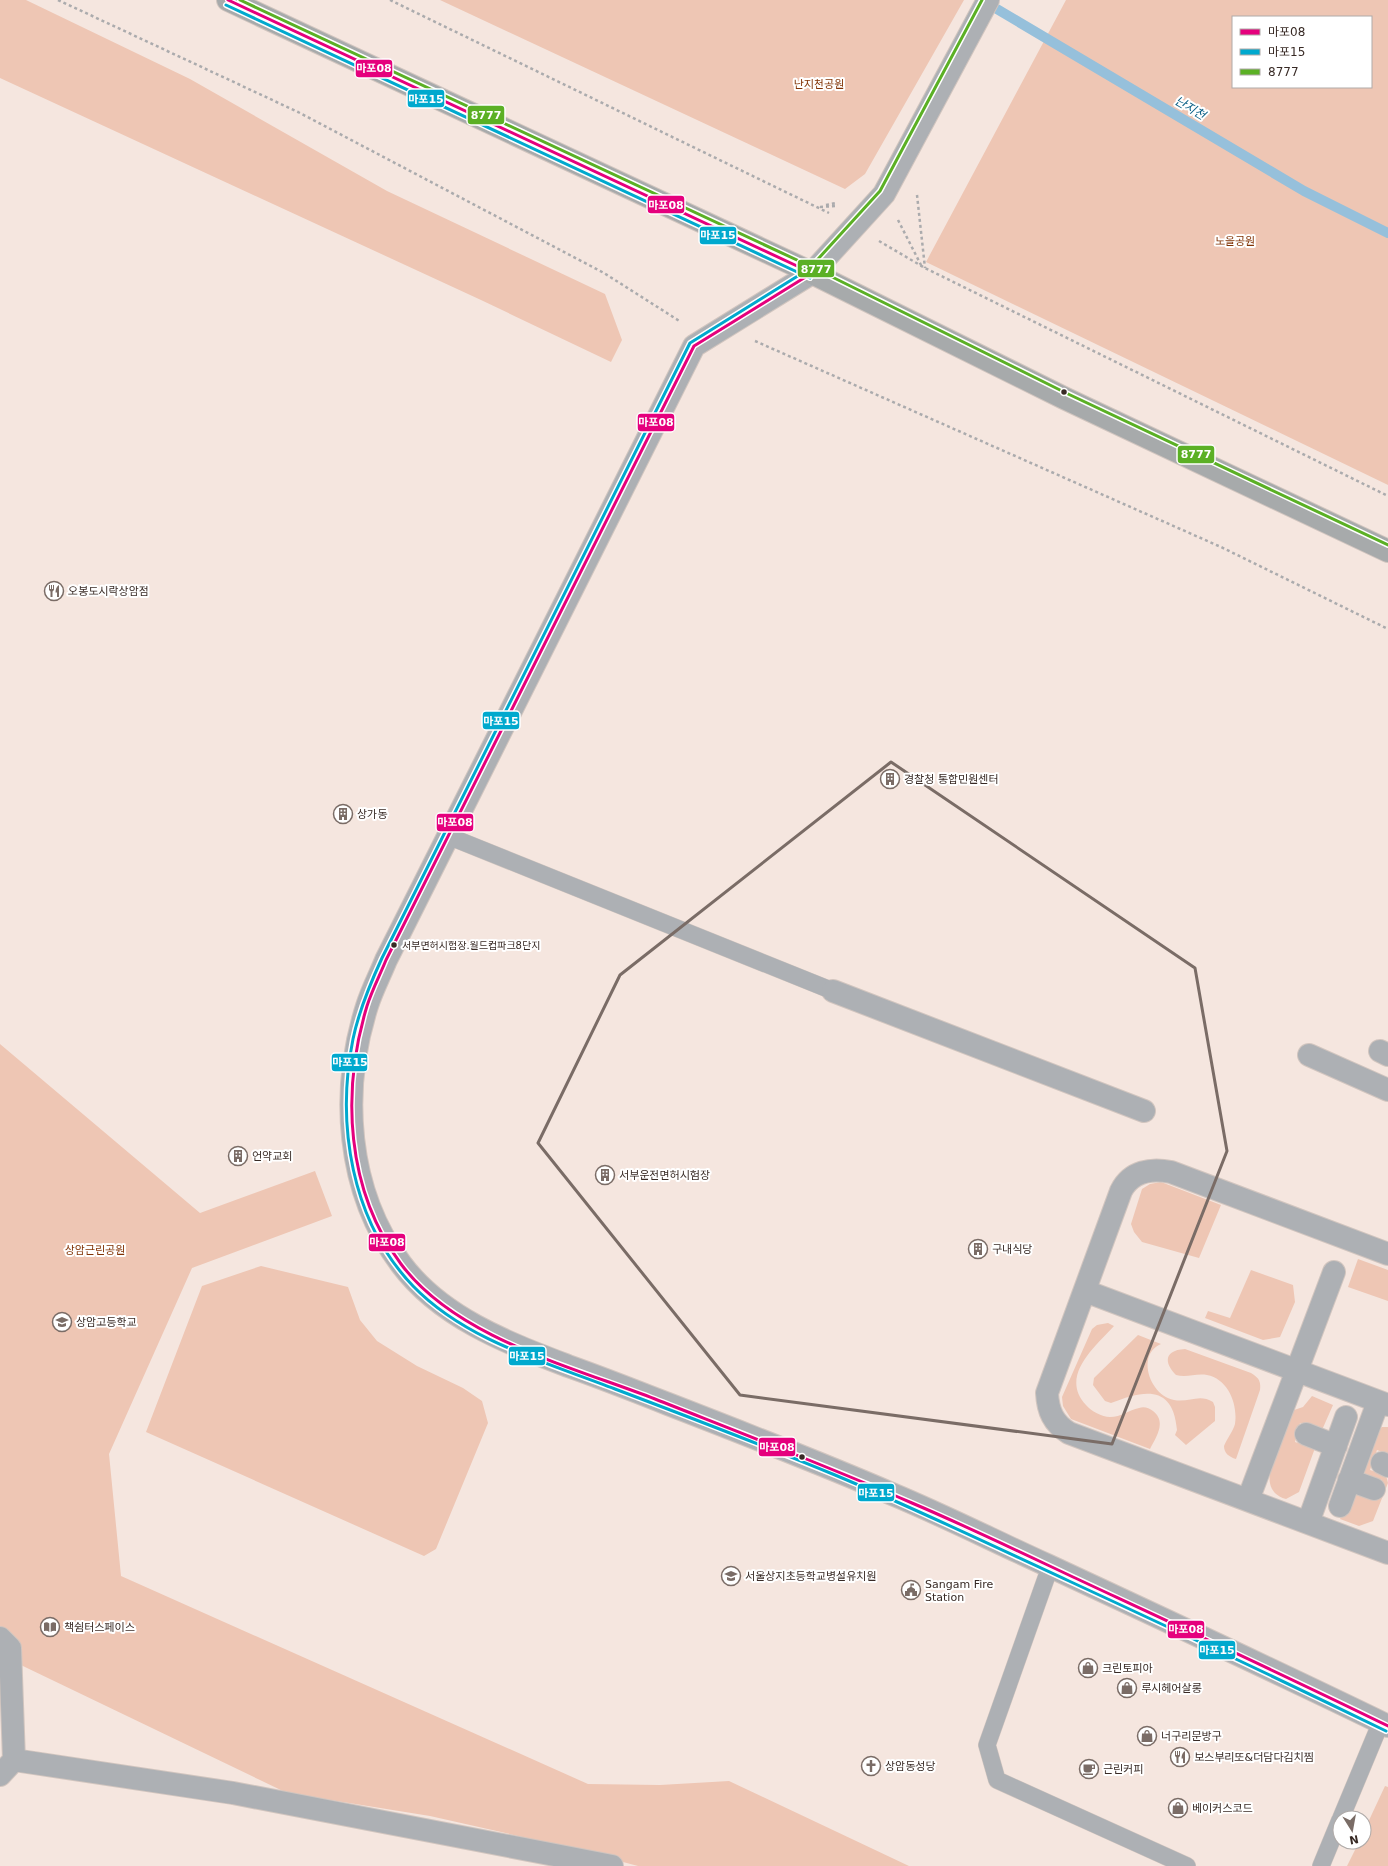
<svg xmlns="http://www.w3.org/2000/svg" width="1388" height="1866" font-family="'DejaVu Sans','Noto Sans KR',sans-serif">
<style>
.green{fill:#eec6b4;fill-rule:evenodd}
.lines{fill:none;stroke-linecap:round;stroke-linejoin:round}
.stream{stroke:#96c0db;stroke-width:10}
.service-casing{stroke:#d1c5bf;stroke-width:18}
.pedestrian-casing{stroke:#d1c5bf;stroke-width:24}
.minor-casing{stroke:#d1c5bf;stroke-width:24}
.tertiary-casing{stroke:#d1c5bf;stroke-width:24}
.primary-casing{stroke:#d1c5bf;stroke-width:24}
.path{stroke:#ababad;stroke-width:2.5;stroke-dasharray:3 3;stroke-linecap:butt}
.service{stroke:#adb0b4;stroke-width:17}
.pedestrian{stroke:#adb0b4;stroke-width:22}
.minor{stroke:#adb0b4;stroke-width:22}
.tertiary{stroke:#adb0b4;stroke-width:22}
.primary{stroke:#a7aaab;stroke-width:22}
.bus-1-casing{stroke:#fff;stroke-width:6}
.bus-2-casing{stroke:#fff;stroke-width:6}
.bus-3-casing{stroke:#fff;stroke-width:6}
.bus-1{stroke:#e5007d;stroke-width:3}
.bus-2{stroke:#00a9ce;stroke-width:3}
.bus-3{stroke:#5bb025;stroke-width:3}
.marked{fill:none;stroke:#7a6c66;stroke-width:3;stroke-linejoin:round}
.bus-dot{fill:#382a25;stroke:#fff;stroke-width:1.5}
.labels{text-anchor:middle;stroke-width:4;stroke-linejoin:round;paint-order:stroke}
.bus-label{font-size:10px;fill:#382a25;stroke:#fff;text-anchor:start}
.park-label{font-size:11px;fill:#813305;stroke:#fff}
.poi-label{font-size:11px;fill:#382a25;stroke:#fff;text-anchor:start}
.water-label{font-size:12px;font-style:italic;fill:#0a5f86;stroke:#fff}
.line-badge{stroke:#fff;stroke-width:1.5}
.badge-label{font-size:11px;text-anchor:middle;font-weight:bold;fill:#fff}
</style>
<rect width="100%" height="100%" fill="#f5e6df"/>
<!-- green -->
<path class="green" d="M0,0H26L190,79L387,191L605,294L622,340L611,362L481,300L0,78Z
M440,0H964L865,174L845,189Z
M1066,0H1388V485L926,262ZM1233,17H1371V87H1233Z
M0,1044L200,1213L315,1171L332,1216L192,1268L109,1454L121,1576L588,1784L660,1785L729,1781L909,1866H638L567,1847L430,1816L287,1793L0,1655Z
M1161,1182L1221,1205L1199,1258L1142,1242L1134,1232L1131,1224L1142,1189L1150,1184Z
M1358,1259L1388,1270V1301L1348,1287Z
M261,1266L348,1287L360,1320L377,1341L417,1366L463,1388L482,1401L488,1423L436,1549L424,1556L146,1432L202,1286Z
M1251,1270L1293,1285L1295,1302L1280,1337L1263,1340L1205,1318L1208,1311L1230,1318Z
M1108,1323L1114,1326C1095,1347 1059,1376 1086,1405C1091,1411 1102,1417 1110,1417C1121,1417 1129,1410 1139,1408C1144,1406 1149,1408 1153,1411C1167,1422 1156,1437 1150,1449L1071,1419L1063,1406L1062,1397L1092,1329L1097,1325Z
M1138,1335L1161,1344C1154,1347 1149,1353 1148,1360C1145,1376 1157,1397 1174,1400C1189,1403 1199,1393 1213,1402L1215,1407V1421L1186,1445L1175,1435L1177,1430C1173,1384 1144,1390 1111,1403L1105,1401L1093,1385L1094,1378Z
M1185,1349L1251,1373C1259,1378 1261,1381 1260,1390L1236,1459C1229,1457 1224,1453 1224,1446C1227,1439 1233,1431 1235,1424C1238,1404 1228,1379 1207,1375C1196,1373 1187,1378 1176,1375C1163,1362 1165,1350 1185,1349Z
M1312,1396L1333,1405L1322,1430L1300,1423L1295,1442L1315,1448L1299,1492L1286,1499C1272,1495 1268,1485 1270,1472L1294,1410L1303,1407Z
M1382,1427H1388V1454L1377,1450L1370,1470L1386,1475L1388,1483L1373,1521L1359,1526L1340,1519L1354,1490L1374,1498L1382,1480L1364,1474L1361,1469L1376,1432Z
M1385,1786L1388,1787V1866H1347L1359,1842H1364V1831Z"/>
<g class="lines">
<!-- stream -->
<path class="stream" d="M985,2L1304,191L1388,233"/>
<defs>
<path id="service" d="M448,836L833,991
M1050,1567L987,1745L997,1780L1187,1866
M1341,1818L1381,1722
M1321,1866L1340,1820"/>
<path id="pedestrian" d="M0,1638L10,1648L14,1760L0,1775
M14,1760L233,1793L612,1866"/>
<path id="minor" d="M812,273L694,346L386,960C380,975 372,990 367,1006C340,1091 346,1191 401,1264C441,1318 508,1343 568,1366C602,1378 635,1391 668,1404C743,1433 818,1462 892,1494C945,1516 996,1542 1047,1565C1161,1618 1275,1671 1388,1726
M833,991L1144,1111
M1380,1051L1388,1055
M1309,1055L1388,1090
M1388,1254L1171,1172C1151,1168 1131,1171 1121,1191L1047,1393C1048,1411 1053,1423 1069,1433L1388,1553
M1085,1291L1388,1405
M1306,1434L1336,1446
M1382,1463L1388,1466
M1349,1480L1374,1489
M1248,1500L1334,1272
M1340,1506L1378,1402
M1308,1523L1346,1417"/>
<path id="tertiary" d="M812,273L884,194L988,0"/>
<path id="primary" d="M228,0L812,273L1064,398L1388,551"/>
</defs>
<!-- service casing -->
<use href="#service" class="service-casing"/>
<!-- pedestrian casing -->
<use href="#pedestrian" class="pedestrian-casing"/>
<!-- minor casing -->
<use href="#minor" class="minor-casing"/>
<!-- tertiary casing -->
<use href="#tertiary" class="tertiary-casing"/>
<!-- primary casing -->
<use href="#primary" class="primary-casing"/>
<!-- path -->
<path class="path" d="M58,0L298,112L604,273L681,322
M390,0L829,213
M917,195L925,268
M826,205L836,203
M820,207L835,206
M898,220L921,265
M879,241L925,268L1388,496
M755,341L1221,547L1388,629"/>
<!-- service -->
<use href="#service" class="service"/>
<!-- pedestrian -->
<use href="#pedestrian" class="pedestrian"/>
<!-- minor -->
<use href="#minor" class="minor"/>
<!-- tertiary -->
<use href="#tertiary" class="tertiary"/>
<!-- primary -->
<use href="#primary" class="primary"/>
<defs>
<path id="bus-1" d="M228,0L812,273
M812,273L694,346L386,960C380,975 372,990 367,1006C341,1092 346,1190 401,1264C456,1338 573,1367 655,1399C741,1433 827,1466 912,1503C966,1526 1020,1552 1073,1577C1178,1626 1284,1675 1388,1726"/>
<path id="bus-2" d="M226,5L810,278
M809,269L690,343L382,958C370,984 359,1010 353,1039C336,1124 351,1221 413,1286C466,1341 546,1362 615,1389C689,1417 762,1445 835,1475C914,1508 991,1545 1069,1581C1175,1630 1281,1680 1386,1731"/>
<path id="bus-3" d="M240,0L814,268L1066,393L1388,545
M808,270L880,191L982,0"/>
</defs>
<!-- bus-1 casing -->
<use href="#bus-1" class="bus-1-casing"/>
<!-- bus-2 casing -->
<use href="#bus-2" class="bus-2-casing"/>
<!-- bus-3 casing -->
<use href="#bus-3" class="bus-3-casing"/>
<!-- bus-1 -->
<use href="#bus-1" class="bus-1"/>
<!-- bus-2 -->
<use href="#bus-2" class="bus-2"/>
<!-- bus-3 -->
<use href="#bus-3" class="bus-3"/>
</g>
<!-- marked area -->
<path class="marked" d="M891,762L1195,968L1227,1151L1112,1444L740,1395L538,1143L620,975Z"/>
<!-- icons -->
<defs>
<symbol id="restaurant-ring" viewBox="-11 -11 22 22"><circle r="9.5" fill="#fff" stroke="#7a6c66" stroke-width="1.5"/><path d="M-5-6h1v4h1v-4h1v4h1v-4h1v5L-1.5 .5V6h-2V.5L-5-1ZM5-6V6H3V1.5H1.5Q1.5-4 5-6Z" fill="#7a6c66"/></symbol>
<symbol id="building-ring" viewBox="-11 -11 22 22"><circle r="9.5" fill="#fff" stroke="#7a6c66" stroke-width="1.5"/><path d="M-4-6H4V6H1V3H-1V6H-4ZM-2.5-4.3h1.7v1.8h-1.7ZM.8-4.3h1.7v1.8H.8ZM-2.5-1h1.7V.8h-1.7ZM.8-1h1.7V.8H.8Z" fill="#7a6c66"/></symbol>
<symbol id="school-ring" viewBox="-11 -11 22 22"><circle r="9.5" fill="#fff" stroke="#7a6c66" stroke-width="1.5"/><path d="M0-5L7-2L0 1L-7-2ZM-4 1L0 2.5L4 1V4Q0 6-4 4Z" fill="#7a6c66"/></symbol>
<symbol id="civic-ring" viewBox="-11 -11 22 22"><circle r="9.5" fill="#fff" stroke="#7a6c66" stroke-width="1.5"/><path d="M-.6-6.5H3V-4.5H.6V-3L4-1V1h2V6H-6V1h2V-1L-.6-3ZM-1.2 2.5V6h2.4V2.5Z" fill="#7a6c66"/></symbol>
<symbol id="library-ring" viewBox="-11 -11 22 22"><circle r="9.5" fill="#fff" stroke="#7a6c66" stroke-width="1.5"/><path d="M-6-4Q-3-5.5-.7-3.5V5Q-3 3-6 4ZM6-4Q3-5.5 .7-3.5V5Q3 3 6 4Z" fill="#7a6c66"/></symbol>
<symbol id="shop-ring" viewBox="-11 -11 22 22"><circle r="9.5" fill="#fff" stroke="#7a6c66" stroke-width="1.5"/><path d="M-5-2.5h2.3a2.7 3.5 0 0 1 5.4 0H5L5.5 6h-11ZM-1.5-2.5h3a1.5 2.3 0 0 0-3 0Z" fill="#7a6c66"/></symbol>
<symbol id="church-ring" viewBox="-11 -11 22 22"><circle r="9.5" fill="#fff" stroke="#7a6c66" stroke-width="1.5"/><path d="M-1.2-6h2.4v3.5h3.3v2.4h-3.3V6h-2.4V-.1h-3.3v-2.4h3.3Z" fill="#7a6c66"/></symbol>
<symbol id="cafe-ring" viewBox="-11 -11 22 22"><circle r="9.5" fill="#fff" stroke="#7a6c66" stroke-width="1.5"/><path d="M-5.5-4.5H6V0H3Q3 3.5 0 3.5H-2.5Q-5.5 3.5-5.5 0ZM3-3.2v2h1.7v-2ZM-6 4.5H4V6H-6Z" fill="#7a6c66"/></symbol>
</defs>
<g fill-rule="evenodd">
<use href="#restaurant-ring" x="43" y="580" width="22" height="22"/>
<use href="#building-ring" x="879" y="768" width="22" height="22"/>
<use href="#building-ring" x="332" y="803" width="22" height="22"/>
<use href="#building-ring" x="227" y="1145" width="22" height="22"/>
<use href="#building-ring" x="594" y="1164" width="22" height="22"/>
<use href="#building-ring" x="967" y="1238" width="22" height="22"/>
<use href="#school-ring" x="51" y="1311" width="22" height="22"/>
<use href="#school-ring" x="720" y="1565" width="22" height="22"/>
<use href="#civic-ring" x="900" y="1579" width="22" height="22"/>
<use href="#library-ring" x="39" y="1616" width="22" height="22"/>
<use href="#shop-ring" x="1077" y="1657" width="22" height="22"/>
<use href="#shop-ring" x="1116" y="1677" width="22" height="22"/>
<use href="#shop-ring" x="1136" y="1725" width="22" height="22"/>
<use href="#restaurant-ring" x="1169" y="1746" width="22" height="22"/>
<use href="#church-ring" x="860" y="1755" width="22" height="22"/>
<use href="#cafe-ring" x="1078" y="1758" width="22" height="22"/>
<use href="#shop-ring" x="1167" y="1797" width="22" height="22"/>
</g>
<!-- markers -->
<g class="bus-dot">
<circle cx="1064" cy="392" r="3.5"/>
<circle cx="394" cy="945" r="3.5"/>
<circle cx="802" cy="1457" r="3.5"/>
</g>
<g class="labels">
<!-- bus labels -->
<g class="bus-label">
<text x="402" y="949">서부면허시험장.월드컵파크8단지</text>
</g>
<!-- park labels -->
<g class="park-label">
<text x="819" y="88">난지천공원</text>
<text x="1235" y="245">노을공원</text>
<text x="95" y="1254">상암근린공원</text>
</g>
<!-- poi labels -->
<g class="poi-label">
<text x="68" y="595">오봉도시락상암점</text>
<text x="904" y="783">경찰청 통합민원센터</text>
<text x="357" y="818">상가동</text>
<text x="252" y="1160">언약교회</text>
<text x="619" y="1179">서부운전면허시험장</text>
<text x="992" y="1253">구내식당</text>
<text x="76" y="1326">상암고등학교</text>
<text x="745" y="1580">서울상지초등학교병설유치원</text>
<text x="925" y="1588">Sangam Fire<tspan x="925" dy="13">Station</tspan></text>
<text x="64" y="1631">책쉼터스페이스</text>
<text x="1102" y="1672">크린토피아</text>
<text x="1141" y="1692">루시헤어살롱</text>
<text x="1161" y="1740">너구리문방구</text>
<text x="1194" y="1761">보스부리또&amp;더담다김치찜</text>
<text x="885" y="1770">상암동성당</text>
<text x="1103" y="1773">근린커피</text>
<text x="1192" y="1812">베이커스코드</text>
</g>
<!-- water labels -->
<g class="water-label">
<text transform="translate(1190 108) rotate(31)" y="4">난지천</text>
</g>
</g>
<g class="line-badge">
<rect x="355" y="59" width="38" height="19" rx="4" fill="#e5007d"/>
<rect x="407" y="89" width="38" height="19" rx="4" fill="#00a9ce"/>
<rect x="467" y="105" width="38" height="20" rx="4" fill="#5bb025"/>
<rect x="647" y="195" width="38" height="19" rx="4" fill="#e5007d"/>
<rect x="699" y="226" width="38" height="19" rx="4" fill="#00a9ce"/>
<rect x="797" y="259" width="38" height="19" rx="4" fill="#5bb025"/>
<rect x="637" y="413" width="38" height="19" rx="4" fill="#e5007d"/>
<rect x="1177" y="445" width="38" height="19" rx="4" fill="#5bb025"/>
<rect x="482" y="711" width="38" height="19" rx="4" fill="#00a9ce"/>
<rect x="436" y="813" width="38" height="19" rx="4" fill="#e5007d"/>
<rect x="331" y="1053" width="37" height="19" rx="4" fill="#00a9ce"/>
<rect x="368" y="1233" width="38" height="19" rx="4" fill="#e5007d"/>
<rect x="508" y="1346" width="38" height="20" rx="4" fill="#00a9ce"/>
<rect x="758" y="1437" width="38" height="20" rx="4" fill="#e5007d"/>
<rect x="857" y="1483" width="38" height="19" rx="4" fill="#00a9ce"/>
<rect x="1167" y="1620" width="38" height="19" rx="4" fill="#e5007d"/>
<rect x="1198" y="1640" width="38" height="20" rx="4" fill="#00a9ce"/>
</g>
<g class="badge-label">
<text x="374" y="72">마포08</text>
<text x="426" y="103">마포15</text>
<text x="486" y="119">8777</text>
<text x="666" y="209">마포08</text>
<text x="718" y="239">마포15</text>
<text x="816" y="273">8777</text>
<text x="656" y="426">마포08</text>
<text x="1196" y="458">8777</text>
<text x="501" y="725">마포15</text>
<text x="455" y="826">마포08</text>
<text x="350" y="1066">마포15</text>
<text x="387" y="1246">마포08</text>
<text x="527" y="1360">마포15</text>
<text x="777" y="1451">마포08</text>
<text x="876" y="1497">마포15</text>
<text x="1186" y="1633">마포08</text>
<text x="1217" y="1654">마포15</text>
</g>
<!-- legend -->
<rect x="1232" y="16" width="140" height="72" fill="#ffffff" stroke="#afaaa8"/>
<rect x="1240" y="29" width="20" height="6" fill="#e5007d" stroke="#afaaa8"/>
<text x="1268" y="36" font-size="12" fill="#382a25">마포08</text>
<rect x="1240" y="49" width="20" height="6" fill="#00a9ce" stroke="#afaaa8"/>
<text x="1268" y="56" font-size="12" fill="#382a25">마포15</text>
<rect x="1240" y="69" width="20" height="6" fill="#5bb025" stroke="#afaaa8"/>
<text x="1268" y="76" font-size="12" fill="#382a25">8777</text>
<!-- north arrow -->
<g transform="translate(1352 1830) rotate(169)"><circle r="19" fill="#ffffff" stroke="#afaaa8"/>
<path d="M0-3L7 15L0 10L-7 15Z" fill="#7a6c66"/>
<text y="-6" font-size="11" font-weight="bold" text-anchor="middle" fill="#382a25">N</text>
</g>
</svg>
